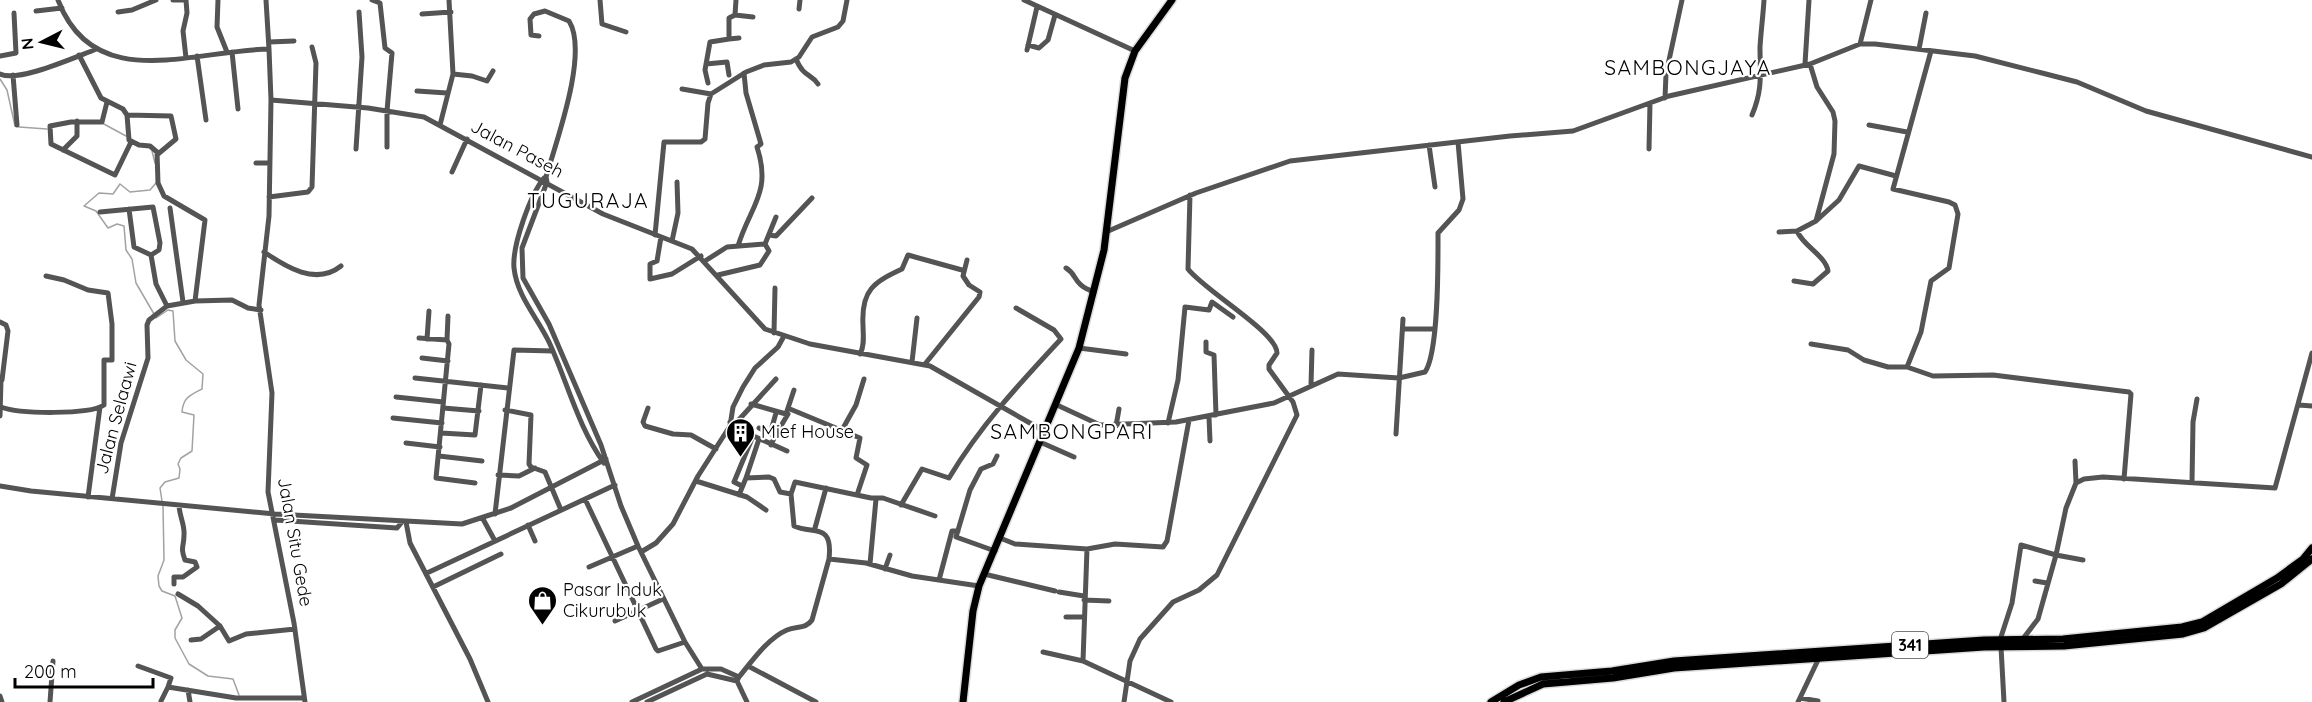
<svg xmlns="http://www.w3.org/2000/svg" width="2312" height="702" font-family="Quicksand,sans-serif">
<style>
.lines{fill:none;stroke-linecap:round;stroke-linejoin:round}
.stream{stroke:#a2a2a2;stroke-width:1.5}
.major-casing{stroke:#dbdbdb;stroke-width:10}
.minor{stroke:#545454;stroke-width:5}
.major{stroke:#000;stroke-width:7}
.labels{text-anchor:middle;stroke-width:4.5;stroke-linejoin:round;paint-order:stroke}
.shield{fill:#fff;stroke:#4c4c4c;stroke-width:1.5}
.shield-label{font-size:16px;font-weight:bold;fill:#000}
.street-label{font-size:18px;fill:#000;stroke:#fff}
.poi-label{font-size:18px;fill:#000;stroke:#fff;text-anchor:start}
.quarter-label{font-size:21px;letter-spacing:1.5px;fill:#000;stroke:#fff}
</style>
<rect width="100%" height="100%" fill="#fff"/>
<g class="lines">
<!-- stream -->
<path class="stream" d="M0,79L7,90L15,126
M102,123L126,136
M19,127L47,129
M152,151L155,163
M154,314L136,283L132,259L126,250L124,226L117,224L108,228L96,211L84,206L99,193L113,194L120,184L130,192L150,190L156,183
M156,318L168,310L173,311L175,341L186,360L203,374L202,389C190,395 183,398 182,412L194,415L192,451L181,458L178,464L180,469L179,478L165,482L160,488L162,501
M163,506L164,560L158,576L159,586L162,591L175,596L182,618L175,630V638L189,664L208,676L233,679L239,695"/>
<defs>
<path id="major" d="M963,702L973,611L979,586L1079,348L1104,250L1125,78L1135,51L1172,0
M1491,702L1519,685L1541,677L1612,671L1674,661L1984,640L2063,639L2182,627L2202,622L2277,578L2303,559L2312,548
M1504,702L1543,684L1613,678L1674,668L1984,647L2064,646L2183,634L2204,628L2281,584L2312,559"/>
</defs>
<!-- major casing -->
<use href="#major" class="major-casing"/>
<!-- minor -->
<path class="minor" d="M58,0C94,95 194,50 269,49L271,100L368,108L424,117L603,214L692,249L765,329L810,344L930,366L1044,431
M173,0H186
M218,0L217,27L227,52
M266,0L269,49
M372,0L380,3L385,48L392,53L387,111V147
M600,0L602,24L626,32
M736,0L735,15L753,17
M1024,0L1135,51
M799,9L800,0
M36,11L62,8
M118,12L132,10L156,0
M422,14L451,12
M539,36L531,35L530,19L534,14L545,11L569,21C589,53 556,142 546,177L547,182L522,248L523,278L549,324L601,445L621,506L638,546L685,642L702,669
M729,39L739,38
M269,42L294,41
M1860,44L1871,0
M1028,45L1039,48L1048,40L1055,15
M1919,49L1926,13
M1027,50L1037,7
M232,52L238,109
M79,55L101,98L123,109L127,115
M0,56L16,53L14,13
M197,56L206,120
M186,58L183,31L187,13L186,0
M796,59C804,78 811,73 818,84
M706,64L727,62L729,75
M1805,64L1809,0
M0,74C19,83 77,56 97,49
M453,74L472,76L487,81L493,71
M13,75L17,125
M708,83L705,70L710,42L729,39V18L735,15
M682,89L711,94
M417,91L447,93
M1665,98L1666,74L1682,0
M271,100L269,216L259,305L272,393L268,492L294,623L305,702
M107,102L102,122H71L50,126L51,144L115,175L131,142
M1752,115C1763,89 1760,74 1760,47C1761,31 1763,16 1764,0
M440,125L453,74L449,0
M1869,125L1907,132
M1429,145L1435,187
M356,149L362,57L359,12
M1649,149L1650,103
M63,150L77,136V121
M158,154L176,139L171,116L127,115L129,140L139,145L150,146L157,152L158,183L164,196L205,220L195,301
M256,163H268
M452,172L467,139
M544,178C530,195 512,246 514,268C517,296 537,317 549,342C567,381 578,427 604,463
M269,197L308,192L312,187L316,63L312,47
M170,208L183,302
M129,209L134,247L151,255L156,284L167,306
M100,212L153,207L160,243L159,250L151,255
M1816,221L1839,200L1859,166L1896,176
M1106,232L1196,193L1290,161L1510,136L1573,131L1669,96L1810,64L1860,44H1875L1975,56L2042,73L2077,82L2146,111L2312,157
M1779,232L1797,231L1816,221L1834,154L1835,121L1833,112L1817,87L1810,64
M655,235L664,142H701L705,139L708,103L711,94L746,72L764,65L791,62L799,57L812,37L838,27L843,21L847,0
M769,235L776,236L812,198
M661,237L657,261L650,264V279L672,274L701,256
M672,241L678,213L677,182
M738,246C750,206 772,193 757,147L761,144L746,93L744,73
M264,252C286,267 316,286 341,266
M705,261L727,247L765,244L776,217
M1066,268C1078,275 1072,284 1094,292
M718,275L760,265L769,251L765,244
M1794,281L1813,284L1828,271C1826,256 1803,246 1797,231
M448,316L447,340L449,344L436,478L475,483
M0,322L6,325L8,331L2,380
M1404,329H1434
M774,333L775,288
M419,338L447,340
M427,339L429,311
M1206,342V352L1214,355L1216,415
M1811,344L1848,350L1864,360L1888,367H1907L1933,376L1993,375L2129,392L2131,394L2124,479
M1079,348L1126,354
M860,354C865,345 863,335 863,325C861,290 874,282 902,269L908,255L962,270
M422,358L448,361
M912,362L917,318
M925,364L979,297L980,292L969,285L963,276L967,260
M1907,367L1921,332L1931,281L1949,268L1958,214L1955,205L1949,202L1893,189L1931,51
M415,378L508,388
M1311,385L1312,350
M396,397L443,402
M751,404L786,414L794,390
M1057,405L1100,425L1176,422L1274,403L1338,374L1399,378L1425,372C1439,352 1438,261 1438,233L1459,210L1463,199L1458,142
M2299,405L2312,406
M1,407C19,414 89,415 104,405V360H112V324L108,293L88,290L64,280L46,276
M443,408L479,411
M648,408L643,422L645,426L673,434L691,435L716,449
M790,409L860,438L856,458L867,465L857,495
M505,410L531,415L529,464L531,467L545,472L561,510
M0,416L1,380
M1209,417L1210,441
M393,418L442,423
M730,422L749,434L787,451
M1168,423L1178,380L1185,307L1209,310L1212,302L1233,317
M735,424L776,379
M1116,426L1119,409
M772,427L776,413
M759,428L775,436L771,445
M842,430L856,405L864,379
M441,433L475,435L481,385
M1396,434L1403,319
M775,436L788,414
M1040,442L1074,457
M406,443L440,447
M439,456L482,461
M2075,461L2076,483
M498,475L519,476L535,468
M746,478L759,439
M696,481L747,497L766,510
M2192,482L2193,422L2197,399
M0,486L31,491L275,514L462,524L511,508L606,459
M742,486L734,482L753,436
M739,495L746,478L769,477L774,479L780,492L791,494
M88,497L100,407
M112,499L121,443L148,358L147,325L149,320L167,306L195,301L232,300L248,308L261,310
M585,499L656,649L658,651L685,642
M901,505L922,469L949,478C980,426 1020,383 1061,339L1054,330L1016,308
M495,514L514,350L553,351
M483,519L495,541
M275,520L397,528L402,522
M406,522L410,543L470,659L488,702
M528,525L535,541
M815,528L826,488
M1000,538L1015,544L1087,549L1115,544L1163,547L1167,541L1189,420
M1087,549L1083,661L1171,702
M995,551L956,537L970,490L981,469L993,464L997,456
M641,552L656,543L673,524L698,476L730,426L733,407L743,387L755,368L778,347L784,336
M829,559C833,522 814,535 794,526L791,494L795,482L871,498H883L935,516
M870,564L876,499
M589,567L638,546
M885,569L890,555
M427,573L615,485
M984,574L1055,591
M939,580L952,531H958
M2035,581L2047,583
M174,584V577H183L197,567L195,562L185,560C180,547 184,547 184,535C185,525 179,515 179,505
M433,587L501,554
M1059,592L1084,596
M178,594L198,606L220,626
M1084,600L1109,601
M1066,617H1083
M615,621L663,599
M191,640L201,639L220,626L229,641L246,634L295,629
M2000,640L2012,603L2021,545L2056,555L2066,508L2076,483L2084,479L2103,477L2275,488L2312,353
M2022,640L2038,619L2056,555L2083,560
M2001,647L2004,702
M1043,652L1083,661
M138,666L171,678L168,687L236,698H304
M748,666L816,702
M188,690L190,702
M0,696L2,702
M1800,698L1818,701
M161,701L168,687
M50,702L53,661
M632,702L702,669H721L739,677
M647,702L707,674L737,681
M747,702L737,681L739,677C752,661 768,638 787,630C797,626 806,629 812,620L829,559L866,563L912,576L979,586
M1124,702L1130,661L1140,639L1173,602L1199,590L1217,575L1297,415L1293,402L1269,369V365L1277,353C1277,332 1205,291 1188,269L1190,195
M1798,702L1819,658"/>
<!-- major -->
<use href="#major" class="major"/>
</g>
<!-- icons -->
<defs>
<symbol id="building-pin" viewBox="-11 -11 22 30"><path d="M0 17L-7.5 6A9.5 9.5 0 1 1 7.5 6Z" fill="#000" stroke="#fff"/><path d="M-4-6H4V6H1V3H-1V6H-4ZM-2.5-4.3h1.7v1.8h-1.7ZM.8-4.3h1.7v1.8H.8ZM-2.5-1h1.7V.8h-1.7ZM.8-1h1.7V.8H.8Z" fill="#fff"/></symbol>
<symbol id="shop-pin" viewBox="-11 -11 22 30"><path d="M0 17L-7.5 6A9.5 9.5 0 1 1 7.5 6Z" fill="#000" stroke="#fff"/><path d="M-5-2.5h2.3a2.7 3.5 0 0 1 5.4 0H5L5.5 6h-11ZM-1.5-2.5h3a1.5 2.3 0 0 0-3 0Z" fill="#fff"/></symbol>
</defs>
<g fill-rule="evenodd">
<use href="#building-pin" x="724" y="416" width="33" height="45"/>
<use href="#shop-pin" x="526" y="584" width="33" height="45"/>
</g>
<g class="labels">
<!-- shield labels -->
<rect class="shield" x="1892" y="632" width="36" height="26" rx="4.5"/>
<g class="shield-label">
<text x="1910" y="651">341</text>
</g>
<!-- street labels -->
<g class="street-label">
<text transform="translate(517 149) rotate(28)" y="6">Jalan Paseh</text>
<text transform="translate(116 418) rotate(-75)" y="6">Jalan Selaawi</text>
<text transform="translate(295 542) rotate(80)" y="6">Jalan Situ Gede</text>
</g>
<!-- poi labels -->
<g class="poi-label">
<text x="761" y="438">Mief House</text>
<text x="563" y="596">Pasar Induk<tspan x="563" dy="21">Cikurubuk</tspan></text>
</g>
<!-- quarter labels -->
<g class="quarter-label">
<text x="1688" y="75">SAMBONGJAYA</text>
<text x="588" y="208">TUGURAJA</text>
<text x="1072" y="439">SAMBONGPARI</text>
</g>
</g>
<!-- north arrow -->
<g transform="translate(42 42) rotate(263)" stroke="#ffffff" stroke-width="4.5" paint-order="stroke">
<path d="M0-4.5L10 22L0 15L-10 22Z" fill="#000000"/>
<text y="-9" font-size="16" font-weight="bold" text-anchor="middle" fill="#000000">N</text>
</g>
<!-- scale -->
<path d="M15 678v9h138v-9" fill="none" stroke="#000000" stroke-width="3"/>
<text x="24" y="678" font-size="18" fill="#000000" stroke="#ffffff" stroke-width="4.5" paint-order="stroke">200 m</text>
</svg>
